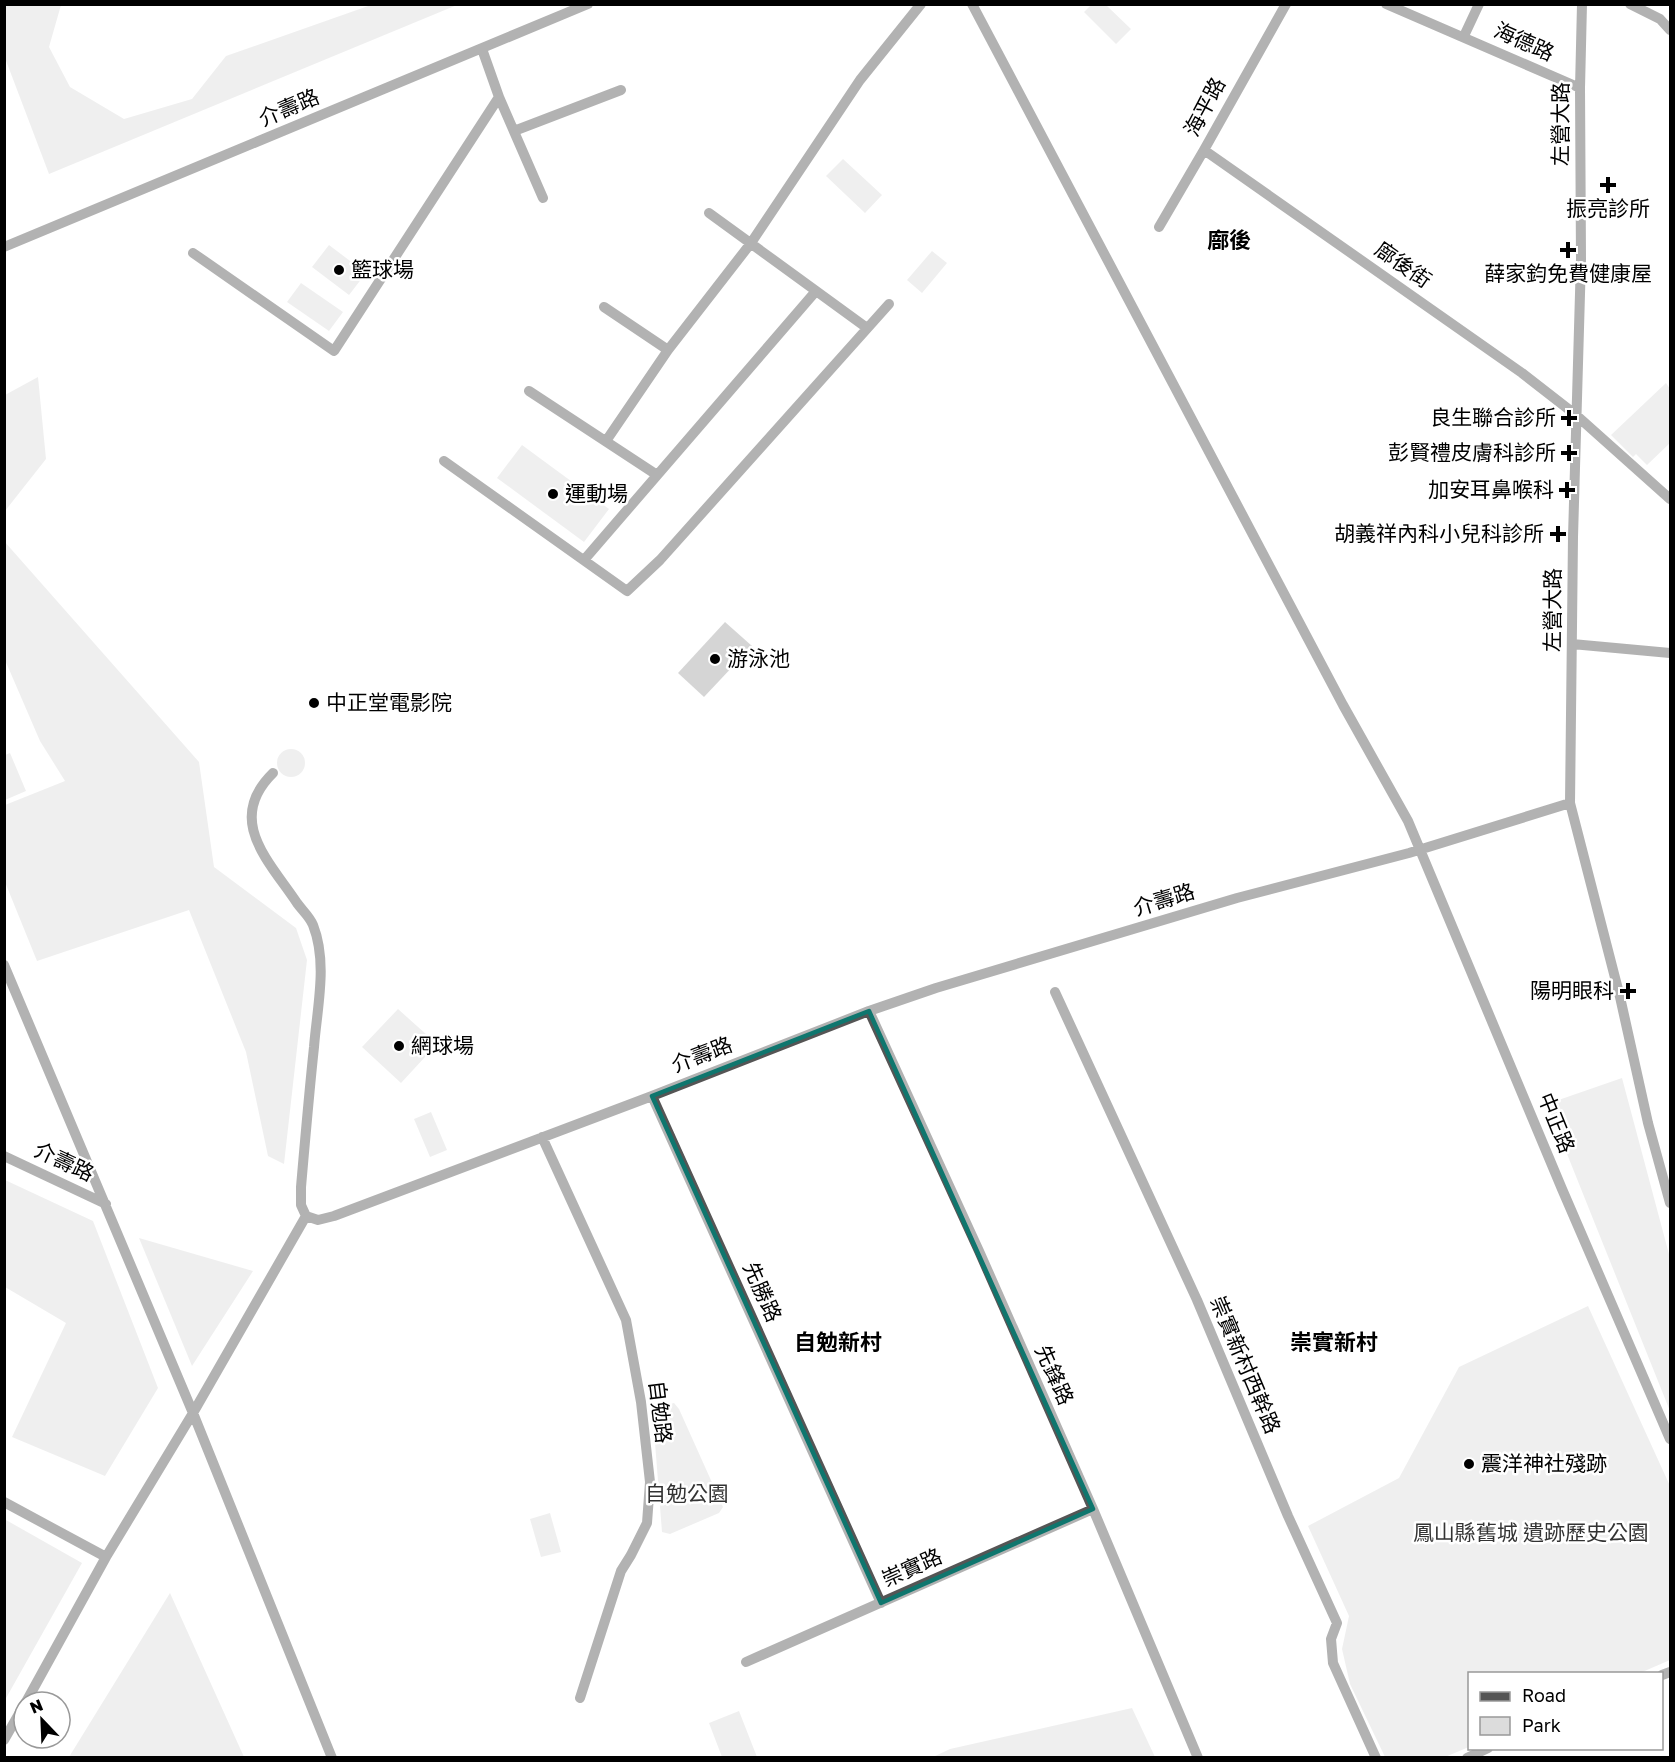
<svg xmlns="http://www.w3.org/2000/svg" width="1675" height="1762" font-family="'Golos Text','Noto Sans TC',sans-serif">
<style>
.green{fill:#dcdcdc}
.water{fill:#a3a3a3}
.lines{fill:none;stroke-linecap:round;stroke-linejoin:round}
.minor{stroke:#555;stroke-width:10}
.marked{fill:none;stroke:#0f766e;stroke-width:4.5;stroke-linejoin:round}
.poi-dot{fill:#000;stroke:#fff;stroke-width:2}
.labels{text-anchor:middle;stroke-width:5;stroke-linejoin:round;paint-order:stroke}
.street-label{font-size:21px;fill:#000;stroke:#fff}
.poi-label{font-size:21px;fill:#000;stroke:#fff;text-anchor:start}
.park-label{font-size:21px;fill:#333;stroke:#fff}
.neighbourhood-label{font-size:22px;font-weight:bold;fill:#000;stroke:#fff}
</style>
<rect width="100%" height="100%" fill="#fff"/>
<!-- green -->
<path class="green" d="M5,4L61,5L49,47L70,87L124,119L192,99L226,56L371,5H457L49,174L5,58Z
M1091,5H1106L1131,29L1116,44L1084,12Z
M843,159L882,195L865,213L826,176Z
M329,245L366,273L349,295L312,267Z
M932,251L947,263L922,293L907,280Z
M301,283L343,312L329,331L287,302Z
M38,377L46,459L5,511V395Z
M1666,383L1670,389V443L1647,465L1636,454L1633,457L1611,435Z
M522,445L609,509L584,542L497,478Z
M4,541L199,762L214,867L296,928L307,960L284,1164L268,1156L246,1052L189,910L37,961L5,882V805L65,781L40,741L5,660Z
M277 763a14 14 0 1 1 28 0a14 14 0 1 1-28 0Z
M10,753L26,791L5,800V755Z
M398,1009L437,1044L401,1083L362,1047Z
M1622,1078L1670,1258V1411L1547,1104Z
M431,1112L447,1150L430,1157L414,1119Z
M5,1180L93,1221L158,1388L105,1476L12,1437L66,1323L5,1287Z
M139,1238L253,1271L192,1366Z
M1588,1306L1670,1486V1660L1640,1673L1470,1674L1469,1747L1445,1757H1385L1350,1684L1342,1649L1349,1616L1308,1526L1399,1478L1459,1367Z
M674,1403L679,1409L723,1507L719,1513L670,1534L662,1532L653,1417L656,1408Z
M550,1513L561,1552L541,1557L530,1519Z
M6,1520L82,1563L5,1700L4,1523Z
M170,1593L244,1757H69Z
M1132,1708L1155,1757H933L950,1749Z
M739,1711L757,1757H722L709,1723Z"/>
<!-- water -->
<path class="water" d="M725,622L752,646L704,697L678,673Z"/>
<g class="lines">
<!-- minor -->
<path class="minor" d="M972,4L1343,705L1408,821L1562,1189L1670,1439
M1386,4L1580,88
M1582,4L1580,88L1581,259L1573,537L1570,803L1620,997L1648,1123L1670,1203
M1630,4L1660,19L1670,30
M1464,36L1479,4
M499,97L543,198
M514,131L621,90
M1204,150L1522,373L1576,415L1670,499
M709,213L867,328
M1159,227L1204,150L1286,4
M4,247L588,4
M193,253L334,351L499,97L482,49
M604,307L668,350
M529,391L657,475
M606,441L668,350L751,243L860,80L921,4
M444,461L627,591L660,560L889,304
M584,560L816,291
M1572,644L1670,653
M273,773C225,820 269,861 297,903C302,910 310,917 313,925C328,963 317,1008 314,1047C309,1094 305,1141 301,1187V1205L306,1216
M4,965L193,1413L332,1758
M1055,992L1197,1300L1288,1516L1337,1623L1331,1639L1333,1663L1376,1758
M869,1011L979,1251L1093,1509L1198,1758
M652,1096L881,1603
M542,1137L626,1320L641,1402L650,1482L647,1523L631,1555L621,1571L580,1698
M4,1156L106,1204
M306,1216L318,1220L334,1216L652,1096L869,1011L936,988L1237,898L1409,853L1570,803
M4,1502L106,1557
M746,1662L1093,1509
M1662,1675L1670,1672
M26,1702L106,1557L193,1413L306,1216
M4,1740L24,1705
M1467,1758L1488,1748"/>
</g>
<!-- marked area -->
<path d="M0 0H1675V1762H0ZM869,1011L1093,1509L881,1603L652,1096Z" fill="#fff" fill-opacity=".55" fill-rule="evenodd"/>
<path class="marked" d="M869,1011L1093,1509L881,1603L652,1096Z"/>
<!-- markers -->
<g class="poi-dot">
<path d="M1605 176h6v6h6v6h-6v6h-6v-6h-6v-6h6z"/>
<path d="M1565 241h6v6h6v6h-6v6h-6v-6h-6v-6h6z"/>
<circle cx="339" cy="270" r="6"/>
<path d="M1566 409h6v6h6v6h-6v6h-6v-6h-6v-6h6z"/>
<path d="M1566 444h6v6h6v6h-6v6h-6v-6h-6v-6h6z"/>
<path d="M1564 481h6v6h6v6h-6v6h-6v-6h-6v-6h6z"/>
<circle cx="553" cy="494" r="6"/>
<path d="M1555 525h6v6h6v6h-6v6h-6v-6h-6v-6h6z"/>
<circle cx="715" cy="659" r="6"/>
<circle cx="314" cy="703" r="6"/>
<path d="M1625 982h6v6h6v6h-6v6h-6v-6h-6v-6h6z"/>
<circle cx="399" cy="1046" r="6"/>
<circle cx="1469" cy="1464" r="6"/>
</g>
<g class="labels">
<!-- street labels -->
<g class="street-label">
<text transform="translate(1524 42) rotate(24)" y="7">海德路</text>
<text transform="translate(1205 107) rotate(-62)" y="7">海平路</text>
<text transform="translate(289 108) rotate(-23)" y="7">介壽路</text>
<text transform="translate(1561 124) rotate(-90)" y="7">左營大路</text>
<text transform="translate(1403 265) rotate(35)" y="7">廍後街</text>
<text transform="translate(1553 610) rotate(-90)" y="7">左營大路</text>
<text transform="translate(1164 900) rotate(-17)" y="7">介壽路</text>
<text transform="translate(702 1055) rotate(-21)" y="7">介壽路</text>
<text transform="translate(1556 1123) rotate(68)" y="7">中正路</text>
<text transform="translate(64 1162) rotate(25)" y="7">介壽路</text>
<text transform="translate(762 1292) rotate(66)" y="7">先勝路</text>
<text transform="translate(1245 1365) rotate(67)" y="7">崇實新村西幹路</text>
<text transform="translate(1054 1375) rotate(66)" y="7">先鋒路</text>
<text transform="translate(660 1412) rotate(83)" y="7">自勉路</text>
<text transform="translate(912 1568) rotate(-24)" y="7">崇實路</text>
</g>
<!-- poi labels -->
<g class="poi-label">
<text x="1608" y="216" text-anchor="middle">振亮診所</text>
<text x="351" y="277">籃球場</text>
<text x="1568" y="281" text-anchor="middle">薛家鈞免費健康屋</text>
<text x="1556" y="425" text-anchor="end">良生聯合診所</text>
<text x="1556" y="460" text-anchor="end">彭賢禮皮膚科診所</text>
<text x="1554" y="497" text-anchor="end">加安耳鼻喉科</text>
<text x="565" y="501">運動場</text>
<text x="1544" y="541" text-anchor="end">胡義祥內科小兒科診所</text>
<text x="727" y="666">游泳池</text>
<text x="326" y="710">中正堂電影院</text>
<text x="1614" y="998" text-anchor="end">陽明眼科</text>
<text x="411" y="1053">網球場</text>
<text x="1481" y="1471">震洋神社殘跡</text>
</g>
<!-- park labels -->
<g class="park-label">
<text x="687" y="1501">自勉公園</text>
<text x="1531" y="1540">鳳山縣舊城 遺跡歷史公園</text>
</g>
<!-- neighbourhood labels -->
<g class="neighbourhood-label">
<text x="1229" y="248">廍後</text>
<text x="838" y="1350">自勉新村</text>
<text x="1334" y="1350">崇實新村</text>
</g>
</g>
<!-- border -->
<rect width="1675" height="1762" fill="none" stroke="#000000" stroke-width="12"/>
<!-- legend -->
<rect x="1468" y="1672" width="195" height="78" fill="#ffffff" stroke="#999999" stroke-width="1.5"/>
<rect x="1480" y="1692" width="30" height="9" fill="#555555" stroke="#999999" stroke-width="1.5"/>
<text x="1522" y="1702" font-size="18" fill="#000000">Road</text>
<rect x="1480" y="1717" width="30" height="18" fill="#dcdcdc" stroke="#999999" stroke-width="1.5"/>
<text x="1522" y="1732" font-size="18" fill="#000000">Park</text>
<!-- north arrow -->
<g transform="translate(42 1720) rotate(337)"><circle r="28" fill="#ffffff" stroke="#999999" stroke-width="1.5"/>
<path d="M0-4.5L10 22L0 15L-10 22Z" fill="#000000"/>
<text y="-9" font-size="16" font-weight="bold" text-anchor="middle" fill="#000000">N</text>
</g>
</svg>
